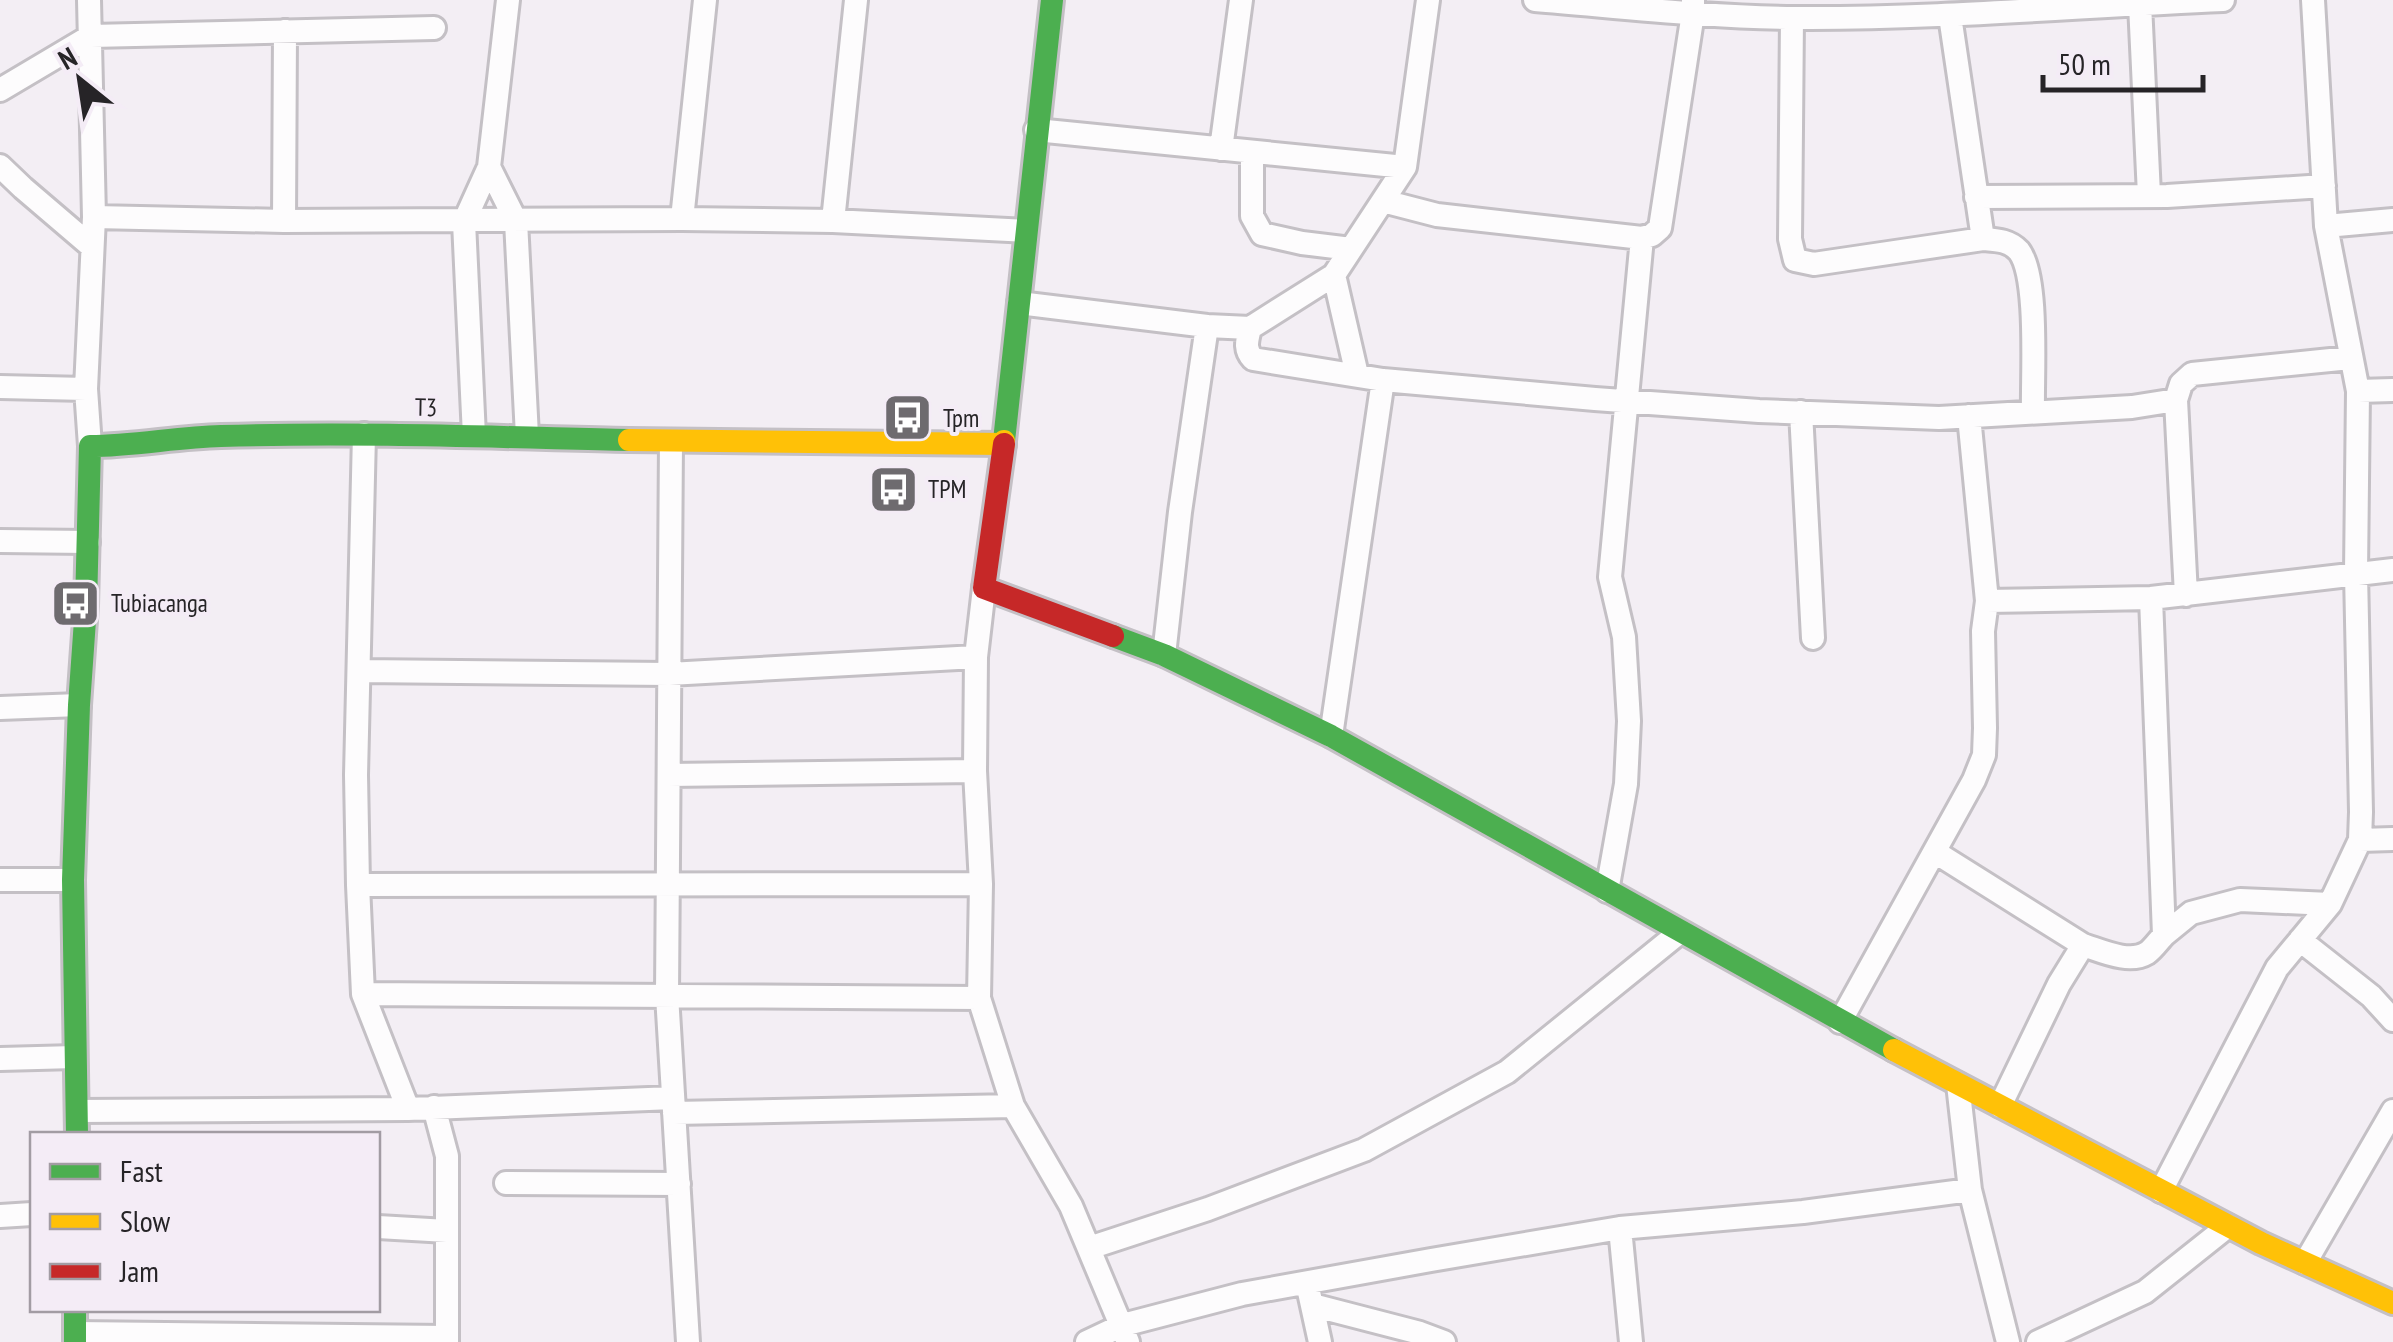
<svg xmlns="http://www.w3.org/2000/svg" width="2393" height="1342" font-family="'PT Sans Narrow',sans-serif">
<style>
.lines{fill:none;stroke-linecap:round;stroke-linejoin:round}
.street-casing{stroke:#c4c0c5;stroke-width:28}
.fast-casing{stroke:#c4c0c5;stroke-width:28}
.slow-casing{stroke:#c4c0c5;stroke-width:28}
.jam-casing{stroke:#c4c0c5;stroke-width:28}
.street{stroke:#fdfcfd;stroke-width:22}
.fast{stroke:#4caf50;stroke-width:22}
.slow{stroke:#ffc107;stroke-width:22}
.jam{stroke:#c62828;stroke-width:22}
.labels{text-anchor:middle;stroke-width:8;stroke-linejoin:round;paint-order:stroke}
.street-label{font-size:25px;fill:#262427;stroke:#f4ecf6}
.poi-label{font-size:25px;fill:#262427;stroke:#f4ecf6;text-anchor:start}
</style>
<rect width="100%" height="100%" fill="#f3eef4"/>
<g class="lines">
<defs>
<path id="street" d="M89,0L94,217L86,389L90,446
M1535,0C1621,7 1708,17 1795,18C1938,19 2080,6 2223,0
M2140,4L2149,195
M1950,16L1983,239
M1792,18L1790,239L1795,260L1814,264L1983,239C1996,240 2009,240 2019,251C2039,277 2032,377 2033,412
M0,90L91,36L434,28
M1036,130L1405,167
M1221,149L1241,0
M1252,152V216L1262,234L1302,243L1351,249
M0,166L23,188L92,247
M489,167L516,221L527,436
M1976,197L2167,196L2324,186
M1383,201L1437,215L1642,238L1652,235L1660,228L1693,13V0
M94,217L284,221L682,219L833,221L1026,231
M682,219L705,0
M284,221L285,31
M833,221L856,0
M2326,226L2393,220
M1334,275L1357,375
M1019,303L1207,326L1250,328C1247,341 1244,349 1253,359L1383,380L1595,399L1759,411L1939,418L2132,407L2176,400
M1250,328L1334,275L1405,167L1428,0
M0,387L86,389
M2358,391L2393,390
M1801,412L1813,638
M364,434L356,775L358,885L363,994L408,1109
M474,436L464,222L489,167L508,0
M671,441L667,995L688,1342
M0,541L88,542
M984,588L976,657L975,771L981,884L979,998L1013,1106L1071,1206L1128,1342
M2186,595L2176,400L2181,384L2192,374L2350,358
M2151,598L2164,935L2191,913L2240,900L2330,904
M1987,601L2151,598L2393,570
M1164,655L1180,512L1207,326
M359,671L669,674L976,657
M0,708L79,705
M1331,736L1383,380
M669,775L975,771
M2360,840L2393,839
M1935,852L2083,945
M0,880H73
M358,885L981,884
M1607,891L1626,784L1629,721L1624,637L1610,577L1642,238
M2300,940L2371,996L2393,1020
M363,994L979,998
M1840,1022L1974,780L1984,755L1985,728L1983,631L1987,601L1969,416
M0,1059L75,1057
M1958,1084L1970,1190L2008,1342
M2000,1106L2059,984L2083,945C2102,951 2129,964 2147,953C2153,949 2159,940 2164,935
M434,1107L447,1156V1342
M77,1111L408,1109L673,1098
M674,1113L1013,1106
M506,1183L679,1184
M2161,1191L2277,968L2330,904L2360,840L2361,812L2356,573L2358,391L2326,226L2313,0
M0,1216L32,1214
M378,1227L447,1231
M1620,1228L1631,1342
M1089,1248L1208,1209L1364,1150L1507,1072L1680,932
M2305,1263L2393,1111
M1309,1292L1320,1342
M1312,1305L1420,1333L1444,1342
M75,1333L447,1337
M1087,1342L1123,1325L1242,1294L1431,1260L1620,1228L1803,1212L1970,1190
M2038,1342L2145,1292L2228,1226"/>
<path id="fast" d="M1004,441L1052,0
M1113,636L1164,655L1331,736L1894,1050
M77,1134L73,880L79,705L86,606L90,446C134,446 177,437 221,436C357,432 493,437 629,440
M75,1310V1342"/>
<path id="slow" d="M629,440L1004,444V441
M1894,1050L2261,1243L2393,1303"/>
<path id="jam" d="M1004,444L984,588L1113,636"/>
</defs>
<!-- street casing -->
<use href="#street" class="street-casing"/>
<!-- fast casing -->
<use href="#fast" class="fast-casing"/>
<!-- slow casing -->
<use href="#slow" class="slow-casing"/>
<!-- jam casing -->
<use href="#jam" class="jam-casing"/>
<!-- street -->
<use href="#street" class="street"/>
<!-- fast -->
<use href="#fast" class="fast"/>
<!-- slow -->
<use href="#slow" class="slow"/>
<!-- jam -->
<use href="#jam" class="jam"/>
</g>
<!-- icons -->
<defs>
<symbol id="bus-square" viewBox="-11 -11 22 22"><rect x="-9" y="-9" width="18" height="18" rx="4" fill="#6e6b6f" stroke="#f4ecf6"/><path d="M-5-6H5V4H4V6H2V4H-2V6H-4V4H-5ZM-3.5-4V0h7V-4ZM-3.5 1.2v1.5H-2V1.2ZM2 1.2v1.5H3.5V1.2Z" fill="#fff"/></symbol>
</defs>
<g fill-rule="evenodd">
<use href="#bus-square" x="880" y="390" width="55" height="55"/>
<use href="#bus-square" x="866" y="462" width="55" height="55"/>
<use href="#bus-square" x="48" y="576" width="55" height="55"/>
</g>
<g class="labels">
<!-- street labels -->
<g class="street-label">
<text transform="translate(426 407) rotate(1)" y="9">T3</text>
</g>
<!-- poi labels -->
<g class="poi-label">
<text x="943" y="427">Tpm</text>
<text x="928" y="498">TPM</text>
<text x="111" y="612">Tubiacanga</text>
</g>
</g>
<!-- legend -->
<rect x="30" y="1132" width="350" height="180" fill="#f4ecf6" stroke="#a29ca3" stroke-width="2.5"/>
<rect x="50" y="1164" width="50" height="15" fill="#4caf50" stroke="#a29ca3" stroke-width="2.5"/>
<text x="120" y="1182" font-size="30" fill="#262427">Fast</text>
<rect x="50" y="1214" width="50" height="15" fill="#ffc107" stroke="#a29ca3" stroke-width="2.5"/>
<text x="120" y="1232" font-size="30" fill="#262427">Slow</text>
<rect x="50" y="1264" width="50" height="15" fill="#c62828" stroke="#a29ca3" stroke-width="2.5"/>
<text x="120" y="1282" font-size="30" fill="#262427">Jam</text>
<!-- north arrow -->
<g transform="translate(80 80) rotate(330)" stroke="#f4ecf6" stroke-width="8" paint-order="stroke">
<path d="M0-8L18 38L0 25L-18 38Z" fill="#262427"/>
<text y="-15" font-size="28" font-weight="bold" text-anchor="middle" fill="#262427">N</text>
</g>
<!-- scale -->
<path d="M2043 75v15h160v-15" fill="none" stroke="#262427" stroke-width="5"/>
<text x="2058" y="75" font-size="30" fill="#262427" stroke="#f4ecf6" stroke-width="8" paint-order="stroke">50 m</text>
</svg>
